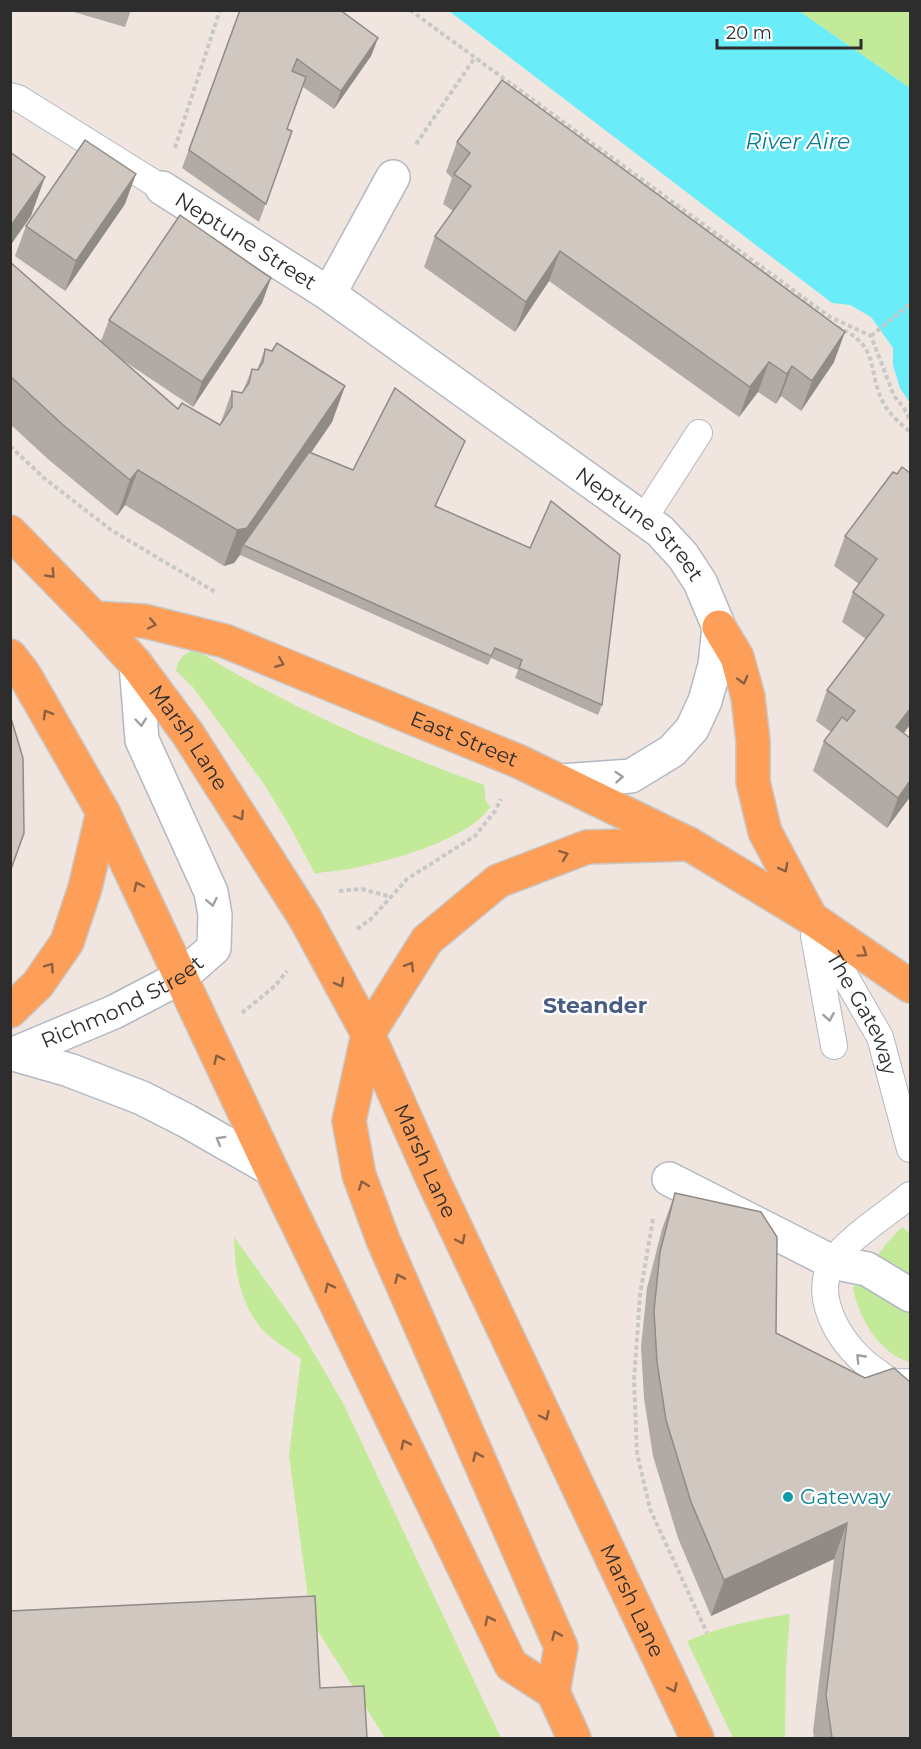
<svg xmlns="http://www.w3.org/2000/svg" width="921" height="1749" font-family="Montserrat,sans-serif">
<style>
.green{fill:#c2ea98}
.water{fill:#6bedf9}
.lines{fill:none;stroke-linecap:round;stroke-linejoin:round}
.service-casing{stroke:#b3b8c2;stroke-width:28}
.pedestrian-casing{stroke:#b3b8c2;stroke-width:36}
.minor-casing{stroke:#b3b8c2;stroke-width:36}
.trunk-casing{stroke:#c8c8c8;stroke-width:36}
.path{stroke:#c8c8c8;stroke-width:4;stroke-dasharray:4.5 3;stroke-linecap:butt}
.service{stroke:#fff;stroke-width:26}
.pedestrian{stroke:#fff;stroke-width:33}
.minor{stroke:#fff;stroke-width:33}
.trunk{stroke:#fe9f59;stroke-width:33}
.wall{fill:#b2aba5}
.shaded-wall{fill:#918b86}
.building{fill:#cfc7c0;stroke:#918b86;stroke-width:1.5}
.oneway{stroke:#8b6041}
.oneway2{stroke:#a0a0a0}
.culture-dot{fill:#0f9aa8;stroke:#fff;stroke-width:2}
.labels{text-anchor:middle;stroke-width:4.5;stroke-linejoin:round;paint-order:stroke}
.street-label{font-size:21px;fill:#2d2d2d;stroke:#fff}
.culture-label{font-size:21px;fill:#0d838f;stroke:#fff;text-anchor:start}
.water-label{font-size:22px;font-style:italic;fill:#047d96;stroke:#fff}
.neighbourhood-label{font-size:22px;font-weight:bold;fill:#495d83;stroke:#fff}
</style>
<rect width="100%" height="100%" fill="#f0e6df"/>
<!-- green -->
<path class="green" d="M799,11H910V88Z
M196,650C288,707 383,748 484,785L486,801L490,807C470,840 381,864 343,870C333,872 324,871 315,874L292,830L264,784L192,686L176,671C178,659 183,653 196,650Z
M902,1227L910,1233V1282L873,1262L886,1244Z
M234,1237L298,1326L343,1403L501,1738H385L311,1620L289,1455L301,1359C288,1349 270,1339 260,1327C239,1299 235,1271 234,1237Z
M860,1284C880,1290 895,1299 910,1313V1362C879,1354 859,1318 853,1288L856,1285Z
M790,1614L786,1666L785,1738H733L687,1641C723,1626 752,1620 790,1614Z"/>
<!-- water -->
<path class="water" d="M449,11H799L910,88V403L900,388L893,365V348L871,317L850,305L832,303Z"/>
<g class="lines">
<defs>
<g id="service">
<path d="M10,96L18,98L162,188"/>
<path d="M643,520L699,433"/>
<path id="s1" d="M813,921L880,1037L910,1149"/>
<path d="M814,936L834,1046"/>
<path d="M910,1195C890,1212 846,1240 833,1261C809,1299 845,1351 876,1371C881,1375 887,1380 892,1381C898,1383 905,1382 910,1382"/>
</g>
<path id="pedestrian" d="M669,1179L832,1262L867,1269L910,1295"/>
<g id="minor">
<path id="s2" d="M162,188L329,294L660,531L683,556L700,582L719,627L715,665L705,701L692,729L672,751L631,776L561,781"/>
<path d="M329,294L393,177"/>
<path d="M10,1053L69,1070L142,1098L187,1121L271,1169"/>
<path id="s3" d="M16,1053L114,1012L181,977L214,948L215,915L211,892L142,740L136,664"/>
</g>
<g id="trunk">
<path id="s4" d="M10,532L94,618L136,664L188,734L305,918L368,1034L434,1182L697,1738"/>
<path id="s5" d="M94,618L144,621L225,641L520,762L689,844L811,918L910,986"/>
<path d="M719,627L737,657L748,697L753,741V782L765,832L811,918"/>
<path d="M10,656L24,674L103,812L271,1169L511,1665L553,1692L574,1738"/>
<path d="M10,1011L38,984L67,942L85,888L103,812"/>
<path d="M553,1692L561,1647L383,1240L359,1175L349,1121L368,1034L427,940L498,881L587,847L689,844"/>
</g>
</defs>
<!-- service casing -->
<use href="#service" class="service-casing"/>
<!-- pedestrian casing -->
<use href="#pedestrian" class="pedestrian-casing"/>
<!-- minor casing -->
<use href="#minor" class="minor-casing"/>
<!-- trunk casing -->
<use href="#trunk" class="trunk-casing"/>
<!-- path -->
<path class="path" d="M410,10L830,317L871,336L894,396L904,408L910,420
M416,144L474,59
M175,148L220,10
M798,294L812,309
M837,327C882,346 866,371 884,404C890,415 901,424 910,432
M871,336L910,304
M10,446L44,478L111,530L217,593
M339,891L362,889L391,897
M357,929L371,919L407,879L475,836L495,811L501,799
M242,1013L275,986L287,971
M653,1219L640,1295L634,1381L637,1453L650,1509L707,1633"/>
<!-- service -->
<use href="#service" class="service"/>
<!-- pedestrian -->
<use href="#pedestrian" class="pedestrian"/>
<!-- minor -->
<use href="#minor" class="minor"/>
<!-- trunk -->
<use href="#trunk" class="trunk"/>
</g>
<!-- wall -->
<path class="wall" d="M67,10H131L125,27Z
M240,10L378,38L371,56L334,109L303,87L287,129L292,131L259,222L182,168Z
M457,142L834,362L801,411L781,396L776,404L758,392L739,417L549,281L515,332L424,267L435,236L453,211L443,204L452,178L446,172Z
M125,204L65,291L15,256L26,226Z
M10,262L101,341L109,320L271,278L262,303L193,407L124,361L178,409L220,425L232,391L242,393L252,369L257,370L265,349L345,386L332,422L311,453L353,470L465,441L461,450L435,506L602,705L598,715L515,678L518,670L491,658L488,665L240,555L234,563L224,566L125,505L117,516L49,460L10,424Z
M897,474L904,733L910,797L887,828L813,771L824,741L831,732L816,721L827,690L866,639L842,622L853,592L859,584L834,566L845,536Z
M675,1193L776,1333L865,1378L910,1738H814L813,1731L834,1559L711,1616L678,1538L653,1456L644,1398L641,1347L647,1288L662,1229Z"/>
<!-- shaded-wall -->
<path class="shaded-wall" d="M378,38L371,56L334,109L341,91Z
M136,174L125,204L65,291L76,261Z
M45,177L31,216L10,246V227Z
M560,251L549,281L515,332L526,302Z
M271,278L262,303L193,407L202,382Z
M845,332L834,362L801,411L812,381Z
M769,362L758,392L739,417L750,387Z
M792,366L781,396L776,404L787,374Z
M345,386L332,422L246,546L243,545L240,555L234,563L224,566L237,530Z
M465,441L461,450L431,516L435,506Z
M138,470L125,505L117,516L130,480Z
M910,709V725L885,758L896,727Z
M910,781V797L887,828L898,798Z
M847,1523L834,1559L711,1616L724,1580Z"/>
<!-- building -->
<path class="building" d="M240,10H340L378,38L341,91L297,59L292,71L306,77L287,129L292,131L266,204L189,150Z
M502,80L845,332L812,381L792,366L787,374L769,362L750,387L560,251L526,302L435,236L471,186L454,174L470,153L457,142Z
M85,140L136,174L76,261L26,226Z
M10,152L45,177L10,227Z
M180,215L271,278L202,382L109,320Z
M10,262L178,409L182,403L220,425L232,407V391L242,393L249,383L252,369L258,370L263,362L265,349L272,351L277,343L345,386L247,528L237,530L138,470L130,480L62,424L10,376Z
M395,388L465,441L435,506L530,548L551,501L620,555L602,705L519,668L522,660L495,648L491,656L243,545L309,452L353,470Z
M902,467L910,473V709L896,727L910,738V781L898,798L824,741L842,717L847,721L855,711L827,690L884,615L853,592L877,559L845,536L893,472L897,474Z
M10,715L23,758L24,833L10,872Z
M675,1193L761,1212L777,1237L776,1333L865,1378L894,1368L910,1382V1738H832L826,1695L847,1523L724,1580L691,1502L666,1420L657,1362L654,1311L660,1252Z
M315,1596L320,1688L364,1686L367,1738H10V1611Z"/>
<!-- one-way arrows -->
<defs><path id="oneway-chevron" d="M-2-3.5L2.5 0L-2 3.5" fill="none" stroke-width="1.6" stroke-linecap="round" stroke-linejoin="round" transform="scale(1.5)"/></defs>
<g class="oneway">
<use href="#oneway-chevron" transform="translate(51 574) rotate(46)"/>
<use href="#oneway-chevron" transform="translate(152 624) rotate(12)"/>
<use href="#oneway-chevron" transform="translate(280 663) rotate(22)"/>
<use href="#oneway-chevron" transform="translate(743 680) rotate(75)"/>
<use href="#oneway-chevron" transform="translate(47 714) rotate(-120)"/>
<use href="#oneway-chevron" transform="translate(240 816) rotate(58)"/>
<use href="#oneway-chevron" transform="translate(564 855) rotate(-20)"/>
<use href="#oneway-chevron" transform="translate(784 868) rotate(62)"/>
<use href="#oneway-chevron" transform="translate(138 886) rotate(-115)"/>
<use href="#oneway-chevron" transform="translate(863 953) rotate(34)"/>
<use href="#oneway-chevron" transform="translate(410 966) rotate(-58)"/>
<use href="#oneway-chevron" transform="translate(50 967) rotate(-55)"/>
<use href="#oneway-chevron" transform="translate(340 983) rotate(61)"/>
<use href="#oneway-chevron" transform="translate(218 1059) rotate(-115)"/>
<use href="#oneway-chevron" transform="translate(363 1185) rotate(-110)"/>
<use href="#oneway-chevron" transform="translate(461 1240) rotate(65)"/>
<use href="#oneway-chevron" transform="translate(399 1278) rotate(-114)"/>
<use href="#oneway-chevron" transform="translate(329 1287) rotate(-116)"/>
<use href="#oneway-chevron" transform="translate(545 1416) rotate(65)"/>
<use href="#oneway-chevron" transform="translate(405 1444) rotate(-116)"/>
<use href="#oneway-chevron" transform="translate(477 1456) rotate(-114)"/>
<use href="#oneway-chevron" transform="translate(489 1620) rotate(-116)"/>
<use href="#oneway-chevron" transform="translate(556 1635) rotate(-114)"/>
<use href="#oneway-chevron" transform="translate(673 1688) rotate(65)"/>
</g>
<g class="oneway2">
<use href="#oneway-chevron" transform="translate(141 722) rotate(85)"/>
<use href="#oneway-chevron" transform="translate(619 777) rotate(-4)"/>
<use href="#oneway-chevron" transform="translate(212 902) rotate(79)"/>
<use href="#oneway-chevron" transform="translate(829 1017) rotate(80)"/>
<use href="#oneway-chevron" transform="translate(220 1140) rotate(-150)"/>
<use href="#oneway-chevron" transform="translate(860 1358) rotate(-134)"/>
</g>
<!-- markers -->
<circle class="culture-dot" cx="788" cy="1497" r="6"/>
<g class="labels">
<!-- street labels -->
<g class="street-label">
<text dy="7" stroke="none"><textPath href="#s2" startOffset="99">Neptune Street</textPath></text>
<text dy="7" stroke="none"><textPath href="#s2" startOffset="585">Neptune Street</textPath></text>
<text dy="7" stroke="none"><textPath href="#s4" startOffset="273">Marsh Lane</textPath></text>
<text dy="7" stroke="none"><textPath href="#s5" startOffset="392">East Street</textPath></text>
<text dy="7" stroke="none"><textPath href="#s3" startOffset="118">Richmond Street</textPath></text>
<text dy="7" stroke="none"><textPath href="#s1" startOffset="105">The Gateway</textPath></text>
<text dy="7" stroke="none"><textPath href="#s4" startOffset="759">Marsh Lane</textPath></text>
<text dy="7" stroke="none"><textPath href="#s4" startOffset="1245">Marsh Lane</textPath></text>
</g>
<!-- culture labels -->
<g class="culture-label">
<text x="800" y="1504">Gateway</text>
</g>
<!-- water labels -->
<g class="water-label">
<text x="798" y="149">River Aire</text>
</g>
<!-- neighbourhood labels -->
<g class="neighbourhood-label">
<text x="595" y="1013">Steander</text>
</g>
</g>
<!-- border -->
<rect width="921" height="1749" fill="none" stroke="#2d2d2d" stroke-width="24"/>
<!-- scale -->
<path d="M717 39v9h144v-9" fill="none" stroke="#2d2d2d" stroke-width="3"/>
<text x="726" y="39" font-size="18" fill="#2d2d2d" stroke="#ffffff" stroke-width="4.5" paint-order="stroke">20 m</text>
</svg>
